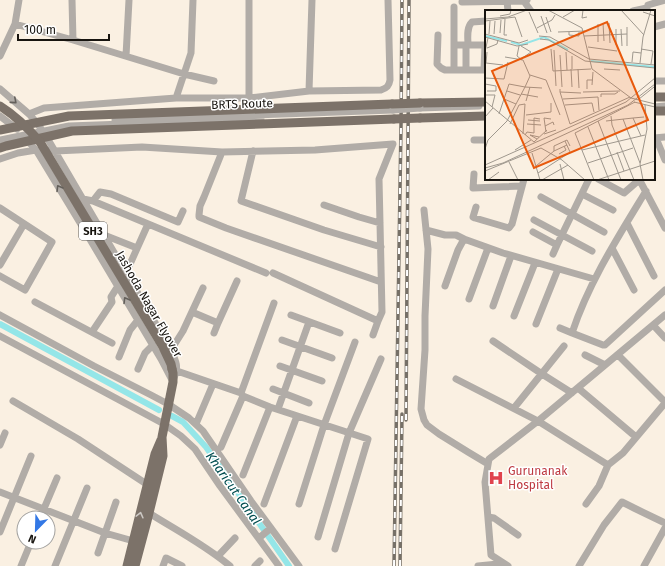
<svg xmlns="http://www.w3.org/2000/svg" width="665" height="566" font-family="'Fira Sans',sans-serif">
<style>
.lines{fill:none;stroke-linecap:round;stroke-linejoin:round}
.canal{stroke:#94e6e8;stroke-width:6}
.minor{stroke:#b1aca7;stroke-width:7}
.major{stroke:#7c7269;stroke-width:9}
.rail-casing{stroke:#767067;stroke-width:3.5}
.rail{stroke:#fff;stroke-width:2;stroke-dasharray:6;stroke-linecap:butt}
.minor-bridge{stroke:#b1aca7;stroke-width:7}
.major-bridge{stroke:#7c7269;stroke-width:9}
.oneway{stroke:#64605b}
.oneway2{stroke:#cbc7c3}
.labels{text-anchor:middle;stroke-width:3;stroke-linejoin:round;paint-order:stroke}
.shield{fill:#fff;stroke:#5d5a57;stroke-width:1}
.shield-label{font-size:11px;font-weight:bold;fill:#17140f}
.street-label{font-size:12px;fill:#17140f;stroke:#fff}
.health-label{font-size:12px;fill:#be3a42;stroke:#fff;text-anchor:start}
.water-label{font-size:13px;font-style:italic;fill:#004d4f;stroke:#fff}
.inset-river{fill:none;stroke:#94e6e8;stroke-width:2}
.inset-road{fill:none;stroke:#9f988e;stroke-width:1}
.view{fill:#e8590c;fill-opacity:0.15;stroke:#e8590c;stroke-width:2}
.inset-edge{fill:none;stroke:#17140f;stroke-width:2}
</style>
<rect width="100%" height="100%" fill="#faf0e2"/>
<g class="lines">
<!-- canal -->
<path class="canal" d="M0,324L159,410
M172,416L183,422L206,447L289,566"/>
<!-- minor -->
<path class="minor" d="M523,0L531,11
M507,1L508,11
M462,2L524,1L527,0
M648,5L665,0
M633,11L647,8
M15,24L73,40L72,0
M654,27L665,24
M438,35L437,64L441,68L445,70H486
M73,40L184,74L214,81
M454,45H486
M468,45C468,38 466,28 472,22L486,21
M0,56L15,24L19,0
M126,56L129,0
M466,69V45
M454,70V7
M484,70L485,45
M654,81H665
M0,89L29,114L37,123L46,136L171,350C176,361 179,367 174,378
M309,91L312,0
M176,98L191,53L193,0
M249,98V0
M654,107L665,106
M420,108L479,106
M29,114L44,108L176,98H249L309,91L381,90C387,88 389,86 390,80L388,0
M0,116L17,129
M115,120L393,110
M25,138L36,150L85,231L161,359L173,382
M654,138L665,137
M656,138L665,160
M0,140L69,126L261,119
M474,140H486
M253,151L241,201L324,230L381,247
M222,152L204,197L200,206L199,215V217L226,228L381,282
M0,159L18,153L36,150L55,151L142,147L222,152L315,150L393,144L379,179L382,312L378,321
M474,174L473,188L522,186
M598,179L624,193L639,180
M639,179L665,228
M646,191C618,237 589,282 572,333L603,345H605L665,290
M582,194L613,210
M541,197L604,232
M83,199L93,201L266,273
M93,201L100,192L111,194L178,222L183,211
M324,205L359,217L380,223
M476,207L473,217L475,218L509,228L512,224L524,179
M0,208L52,242L25,290L0,276
M424,210L428,249L425,316V350L421,409L424,420L427,425L439,434L468,452L488,464
M534,220L592,251
M627,223L654,276
M426,230L445,235H456L464,239
M533,232L557,245L589,179
M104,235L137,248
M612,248L634,290
M553,254L557,245
M0,265L24,224
M126,273L148,224
M273,273L378,321L373,335
M445,286L458,250L464,239L503,253L594,279
M469,299L488,248
M35,302L112,343
M493,306L511,256
M192,312L218,323L237,281
M0,315L94,366L151,395L168,404L189,418L203,431L251,501L299,566
M291,315L340,333
M665,315L538,421L608,465L623,453L665,403
M514,316L535,263
M536,324L558,269
M653,325L665,338
M560,328L572,333
M92,332L112,302L111,297L118,286
M214,333L218,323
M0,336L164,424L181,436L195,449L220,486L279,566
M282,340L332,358
M493,341L542,374L572,393
M171,350L183,331L203,288
M585,355L605,365
M618,355L665,402
M119,357L130,330L138,320
M280,366L322,381
M138,369L145,353L153,345
M177,371L241,393L243,396L270,407L368,439L335,549
M456,379L538,421L489,459L485,482L491,555L508,566
M578,388L636,437
M273,389L309,403
M241,393L274,303
M13,401L78,439L148,485
M514,408L564,346
M278,409L309,322
M196,424L213,384
M0,445L5,433
M221,447L243,396
M243,475L270,407
M0,492L105,533L137,542
M264,504L297,416
M299,504L324,425L355,342
M586,504L599,486L608,465
M149,513C176,530 205,545 230,566
M488,517L494,518L518,535
M40,518L57,478
M0,532L31,456
M318,537L349,433L381,359
M259,538L271,528
M98,553L116,502
M218,556L235,538
M21,566L31,542
M55,566L87,488
M163,566L166,558L182,566
M255,566L260,561
M478,566L498,564
M579,566L604,525L622,502L634,508L665,523
M644,566L665,528"/>
<!-- major -->
<path class="major" d="M654,97H665
M420,103L486,102
M654,111H665
M420,118L486,116
M0,130L69,116L392,104
M0,148L6,146L72,131L394,119
M127,566L155,454L161,440
M135,566L147,521L163,456L162,437L173,382V373L172,369"/>
<defs>
<path id="rail" d="M406,420L409,0
M394,566L401,126L402,0
M400,566L402,414"/>
</defs>
<!-- rail casing -->
<use href="#rail" class="rail-casing"/>
<!-- rail -->
<use href="#rail" class="rail"/>
<!-- minor-bridge -->
<path class="minor-bridge" d="M393,110L420,108"/>
<!-- major-bridge -->
<path class="major-bridge" d="M392,104L420,103
M0,106C16,116 28,128 40,142L163,347L171,364L172,369
M394,119L420,118"/>
</g>
<!-- one-way arrows -->
<defs><path id="oneway-chevron" d="M-2-3.5L2.5 0L-2 3.5" fill="none" stroke-width="1.6" stroke-linecap="round" stroke-linejoin="round"/></defs>
<g class="oneway">
<use href="#oneway-chevron" transform="translate(14 101) rotate(41)"/>
<use href="#oneway-chevron" transform="translate(59 188) rotate(-121)"/>
<use href="#oneway-chevron" transform="translate(126 300) rotate(-121)"/>
</g>
<use class="oneway2" href="#oneway-chevron" transform="translate(140 515) rotate(-76)"/>
<!-- icons -->
<defs>
<symbol id="hospital-bare" viewBox="-9 -9 18 18"><path d="M-5-5h3v3.5h4V-5h3V5h-3V1.5h-4V5h-3Z" fill="#e0444e" stroke="#fff" stroke-width="2.5" paint-order="stroke"/></symbol>
</defs>
<g fill-rule="evenodd">
<use href="#hospital-bare" x="485" y="467" width="22" height="22"/>
</g>
<g class="labels">
<!-- shield labels -->
<rect class="shield" x="79" y="222" width="28" height="18" rx="3"/>
<g class="shield-label">
<text x="93" y="235">SH3</text>
</g>
<!-- street labels -->
<g class="street-label">
<text transform="translate(242 104) rotate(-2)" y="4">BRTS Route</text>
<text transform="translate(149 304) rotate(60)" y="4">Jashoda Nagar Flyover</text>
</g>
<!-- health labels -->
<g class="health-label">
<text x="508" y="475">Gurunanak<tspan x="508" dy="14">Hospital</tspan></text>
</g>
<!-- water labels -->
<g class="water-label">
<text transform="translate(234 488) rotate(55)" y="5">Kharicut Canal</text>
</g>
</g>
<!-- overview -->
<g transform="translate(485 10)">
<rect width="170" height="170" fill="#faf0e2"/>
<path class="inset-river" d="M0,26L22,31M26,32L36,35L59,27L83,40M106,51L170,57"/>
<path class="inset-road" d="M63,0L97,18L107,59L146,88L170,94M98,0L97,8L102,7M136,0L159,25M44,2L53,23M158,2L170,6M15,6L25,4L26,0M56,6L62,23M61,7L66,22M78,7L90,0M0,9L23,7L42,0M20,9L19,25H22M0,11L30,7L37,27M118,13L119,31M124,13L125,33M113,14V32M142,17V36M52,18L67,10L70,5M131,19V35M136,19L137,36M73,22L100,21M84,22V25L94,26V22M15,23L16,10M0,24L34,33L43,30M4,24L5,11M9,24L10,11M54,26L65,27L104,49L170,55M99,26L142,24M0,27L32,36L43,34M55,29L64,30L100,51L170,58M34,36L32,46L37,50M36,36L46,42L36,49M103,37L132,41M2,38L12,34L13,30M66,39L68,61L106,59M156,39L168,41L166,54M69,40L71,76M0,42L3,28M2,42L1,53L18,55M81,42L82,60M75,45L77,77M87,46V59M20,47L38,50L45,66L40,77L57,78M147,52L148,42L156,43M155,53L158,27L166,0M86,59L87,77M93,59L94,78M119,59L135,60M45,65L61,70L75,105M0,68L19,69L23,52M0,74L11,76V81H2M107,75L108,62M75,79V82L96,83M102,79V70H108M22,81L35,85M75,82L85,114L145,87M98,82L135,81M36,84L53,87M0,85H10L7,97M116,87V84H130L133,82M19,89L31,94M78,89L113,87L114,100M154,89L169,77M0,91L49,132M41,91L45,77M149,92L170,97M80,95L107,93L109,102M41,105L66,102V93M126,106L127,115L149,170M0,107L8,98M138,109L155,153M43,110L55,111M113,111L136,170M121,111L148,108M25,114L34,95L40,94L38,124M42,114L56,115M60,116L68,112L69,115M103,117L124,170M61,122L59,108L66,109M59,124L71,120M40,125L42,122L49,123V108L55,109M156,126L148,108L159,107M52,129L45,125L54,127M80,131L85,142M49,132L62,120M56,138L77,150L100,170M0,139L3,130L22,111L40,77L24,74L14,104M30,140L46,130M97,140L160,125M69,141V136L82,130L85,136M132,142L139,161M47,143L55,170M74,144L81,140L79,136M24,152L33,170M103,153L148,138M75,154L79,170M0,155L141,92L170,68M51,156L69,141L82,135M0,158L18,153L143,95L170,74M0,161L56,138M53,163L84,143M3,170L14,162M57,170L83,155M109,170L90,123L150,92M112,170L170,151M158,170L155,154L162,119L160,95"/>
<path class="view" d="M122,12L163,110L49,158L7,61Z"/>
<rect width="170" height="170" class="inset-edge"/>
</g>
<!-- north arrow -->
<g transform="translate(36 530) rotate(203)"><circle r="19" fill="#ffffff" stroke="#a2a19f"/>
<path d="M0-3L7 15L0 10L-7 15Z" fill="#3378e5"/>
<text y="-6" font-size="11" font-weight="bold" text-anchor="middle" fill="#17140f">N</text>
</g>
<!-- scale -->
<path d="M18 34v6h91v-6" fill="none" stroke="#17140f" stroke-width="2"/>
<text x="24" y="34" font-size="12" fill="#17140f" stroke="#ffffff" stroke-width="3" paint-order="stroke">100 m</text>
</svg>
